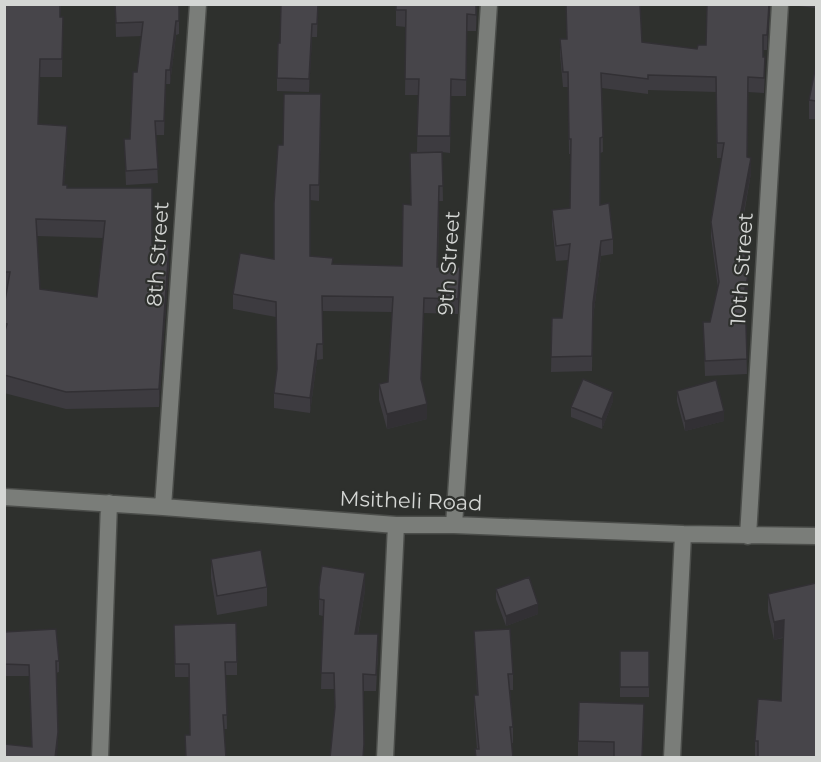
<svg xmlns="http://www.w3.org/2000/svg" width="821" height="762" font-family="Montserrat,sans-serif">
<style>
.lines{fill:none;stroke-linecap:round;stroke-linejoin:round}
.minor-casing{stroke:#4b4d4a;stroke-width:19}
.minor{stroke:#7a7d79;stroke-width:16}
.wall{fill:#3d3b40;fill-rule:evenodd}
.shaded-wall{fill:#323034}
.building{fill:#47454a;stroke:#323034;stroke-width:1.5;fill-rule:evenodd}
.labels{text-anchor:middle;stroke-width:4.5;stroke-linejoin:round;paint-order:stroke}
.street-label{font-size:21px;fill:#d4d6d4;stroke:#2e302d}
</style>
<rect width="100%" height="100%" fill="#2e302d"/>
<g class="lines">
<defs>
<path id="minor" d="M4,497L163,507L396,525H454L683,534L816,536
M163,507L198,4
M454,525L489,4
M748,536L780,4
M100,758L109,503
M385,758L396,525
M672,758L683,534"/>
</defs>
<!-- minor casing -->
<use href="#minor" class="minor-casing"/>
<!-- minor -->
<use href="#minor" class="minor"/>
</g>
<!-- wall -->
<path class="wall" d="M4,4H61L60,17H63L62,77H40L38,124L67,143L64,185L152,244L169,263L159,407L66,409L4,393V306L7,290H4ZM37,236L103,238L97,297L40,289Z
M115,4H179V34L176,35L170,84H166L164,135H156L158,183L126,185L124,139H130L142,36L116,37Z
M318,4L317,37H312L309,92L277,91V78L280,43Z
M396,4H477L476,31H467L466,96H451L450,153L442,152L443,201H439L438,267L460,282L458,314L424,313L421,381L427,419L387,429L379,400V384L388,382L392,312L322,311L323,359L317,360L310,413L274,408V393L277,371L276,317L233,309V294L274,259L283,145L321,109L319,201L310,200V256L333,264L402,266L411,205L434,152H417L418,95H405L406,27L396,26Z
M707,4H770L767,50H763V57L765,72L764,93L748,92L747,157L751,173L742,226L748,291L745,302L747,374L705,376L703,322H710L718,288L711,237V222L722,158H717L716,92L648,90V94L602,88L603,152L600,153V205L613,239V254L601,256L593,318L592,371L551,372L552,318H562L568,260L556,261L552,225V210L570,208V154H569L568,87H563L560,54V39L642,42L697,49L706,45Z
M790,4H816V8L790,5Z
M816,65V119H809V100Z
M677,391L724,421L685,431L677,401Z
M613,401L602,429L571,417V407Z
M211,559L267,587V606L217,615L211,578Z
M816,583V758H755V741L781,701L783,638L774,640L768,612V594Z
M319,587L365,590L358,634L378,651L376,691H364V758L335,710L334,689H321L323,616L319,615Z
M496,589L538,614L506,626L496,599Z
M174,625L237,662V675H226L227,729H224L226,758H185V735H190L189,677H175Z
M474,631L513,674V690H510L513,727V743H511L513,758H475V749H477L474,711V695H477Z
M4,632L59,661V672L56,673L58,744L32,747L29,676H4Z
M620,651H649V697H620Z
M644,723L642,758H578V741Z"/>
<!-- shaded-wall -->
<path class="shaded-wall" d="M476,4H477L476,31Z
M769,4H770L767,50V35Z
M176,21V35L170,84V70Z
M312,24V37L309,92V79Z
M166,70V84L164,135V121Z
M67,126V143L63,203V185Z
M751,158V173L740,232V217Z
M601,241V256L593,318L592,371L593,303Z
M169,245V263L159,407V389Z
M460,267V282L458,314V299Z
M748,276V291L745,304V289Z
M424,298V313L421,394V379Z
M317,344V360L310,413V398Z
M613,392V401L602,429V419Z
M427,404V419L387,429V414Z
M724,411V421L685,431V421Z
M365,573V590L355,650V634Z
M538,604V614L506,626V616Z
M784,620V637L774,640V622Z
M58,732V744L57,758H55Z"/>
<!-- building -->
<path class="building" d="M4,4H60V17H63L62,59H40L38,124L67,126L63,185H67V188H152V244L169,245L159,389L66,392L4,375V334L7,324L4,323V306L10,272H4ZM36,219L105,221L97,297L40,289Z
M115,4H179V21H176L170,70H166L164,121H155L158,169L126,171L124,139H130L133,72H137L143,22L116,23Z
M281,4H318L317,24H312L309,79L277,78L278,43H280Z
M396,4H476V15L467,14L466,80L451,79L450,136H417L419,79H405L406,10H396Z
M566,4H640L642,42L697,49L698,45H706L707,4H769L767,35H763V57H765L764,78L748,77L747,157L751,158L740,217L748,276L745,289L747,359L705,361L703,322H710L719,282L711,222L724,143H717L716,77L648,75V79L601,73L603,137L600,138V205L609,203L613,239L601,241L593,303L592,356L551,357L552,318H562L570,244L556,246L552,210L570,208L571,139H569L568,72H563L560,39H567Z
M816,65V101L809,100Z
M284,94H321L319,185H310V256L333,258L332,264L402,266L403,204L411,205L410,153L442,152L443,186H439L437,267H460L458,299L424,298L421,379L427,404L387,414L379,384L388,382L393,297L322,296L323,344H317L310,398L274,393L277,369L276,302L233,294L240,253L274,259V203L278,145H283Z
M583,379L613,392L602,419L571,407Z
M716,380L724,411L685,421L677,391Z
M261,550L267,587L217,596L211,559Z
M322,566L365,573L355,634H378L376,675L363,674L364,744L363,758H330L335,707L334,673H321L324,600L319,599V587Z
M529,577L538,604L506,616L496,589Z
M816,583V758H758V741H755L758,699L781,701L784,620L774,622L768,594Z
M236,623L237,662H225L227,715H223L226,758H186L185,735H190L189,664H175L174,625Z
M56,629L59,661H56L58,732L55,758H4V744L32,747L29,665L4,664V632Z
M510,629L513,674H508L513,727H510L513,758H476L475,749H479L474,695H478L474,631Z
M620,651H649V687H620Z
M579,702L644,704L642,758H614V742L578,741Z"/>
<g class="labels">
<!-- street labels -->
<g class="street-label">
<text transform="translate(158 254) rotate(-86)" y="7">8th Street</text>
<text transform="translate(449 263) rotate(-86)" y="7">9th Street</text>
<text transform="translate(742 269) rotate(-86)" y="7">10th Street</text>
<text transform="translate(411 501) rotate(2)" y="7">Msitheli Road</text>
</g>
</g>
<!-- border -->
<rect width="821" height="762" fill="none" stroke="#d4d6d4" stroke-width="12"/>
</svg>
